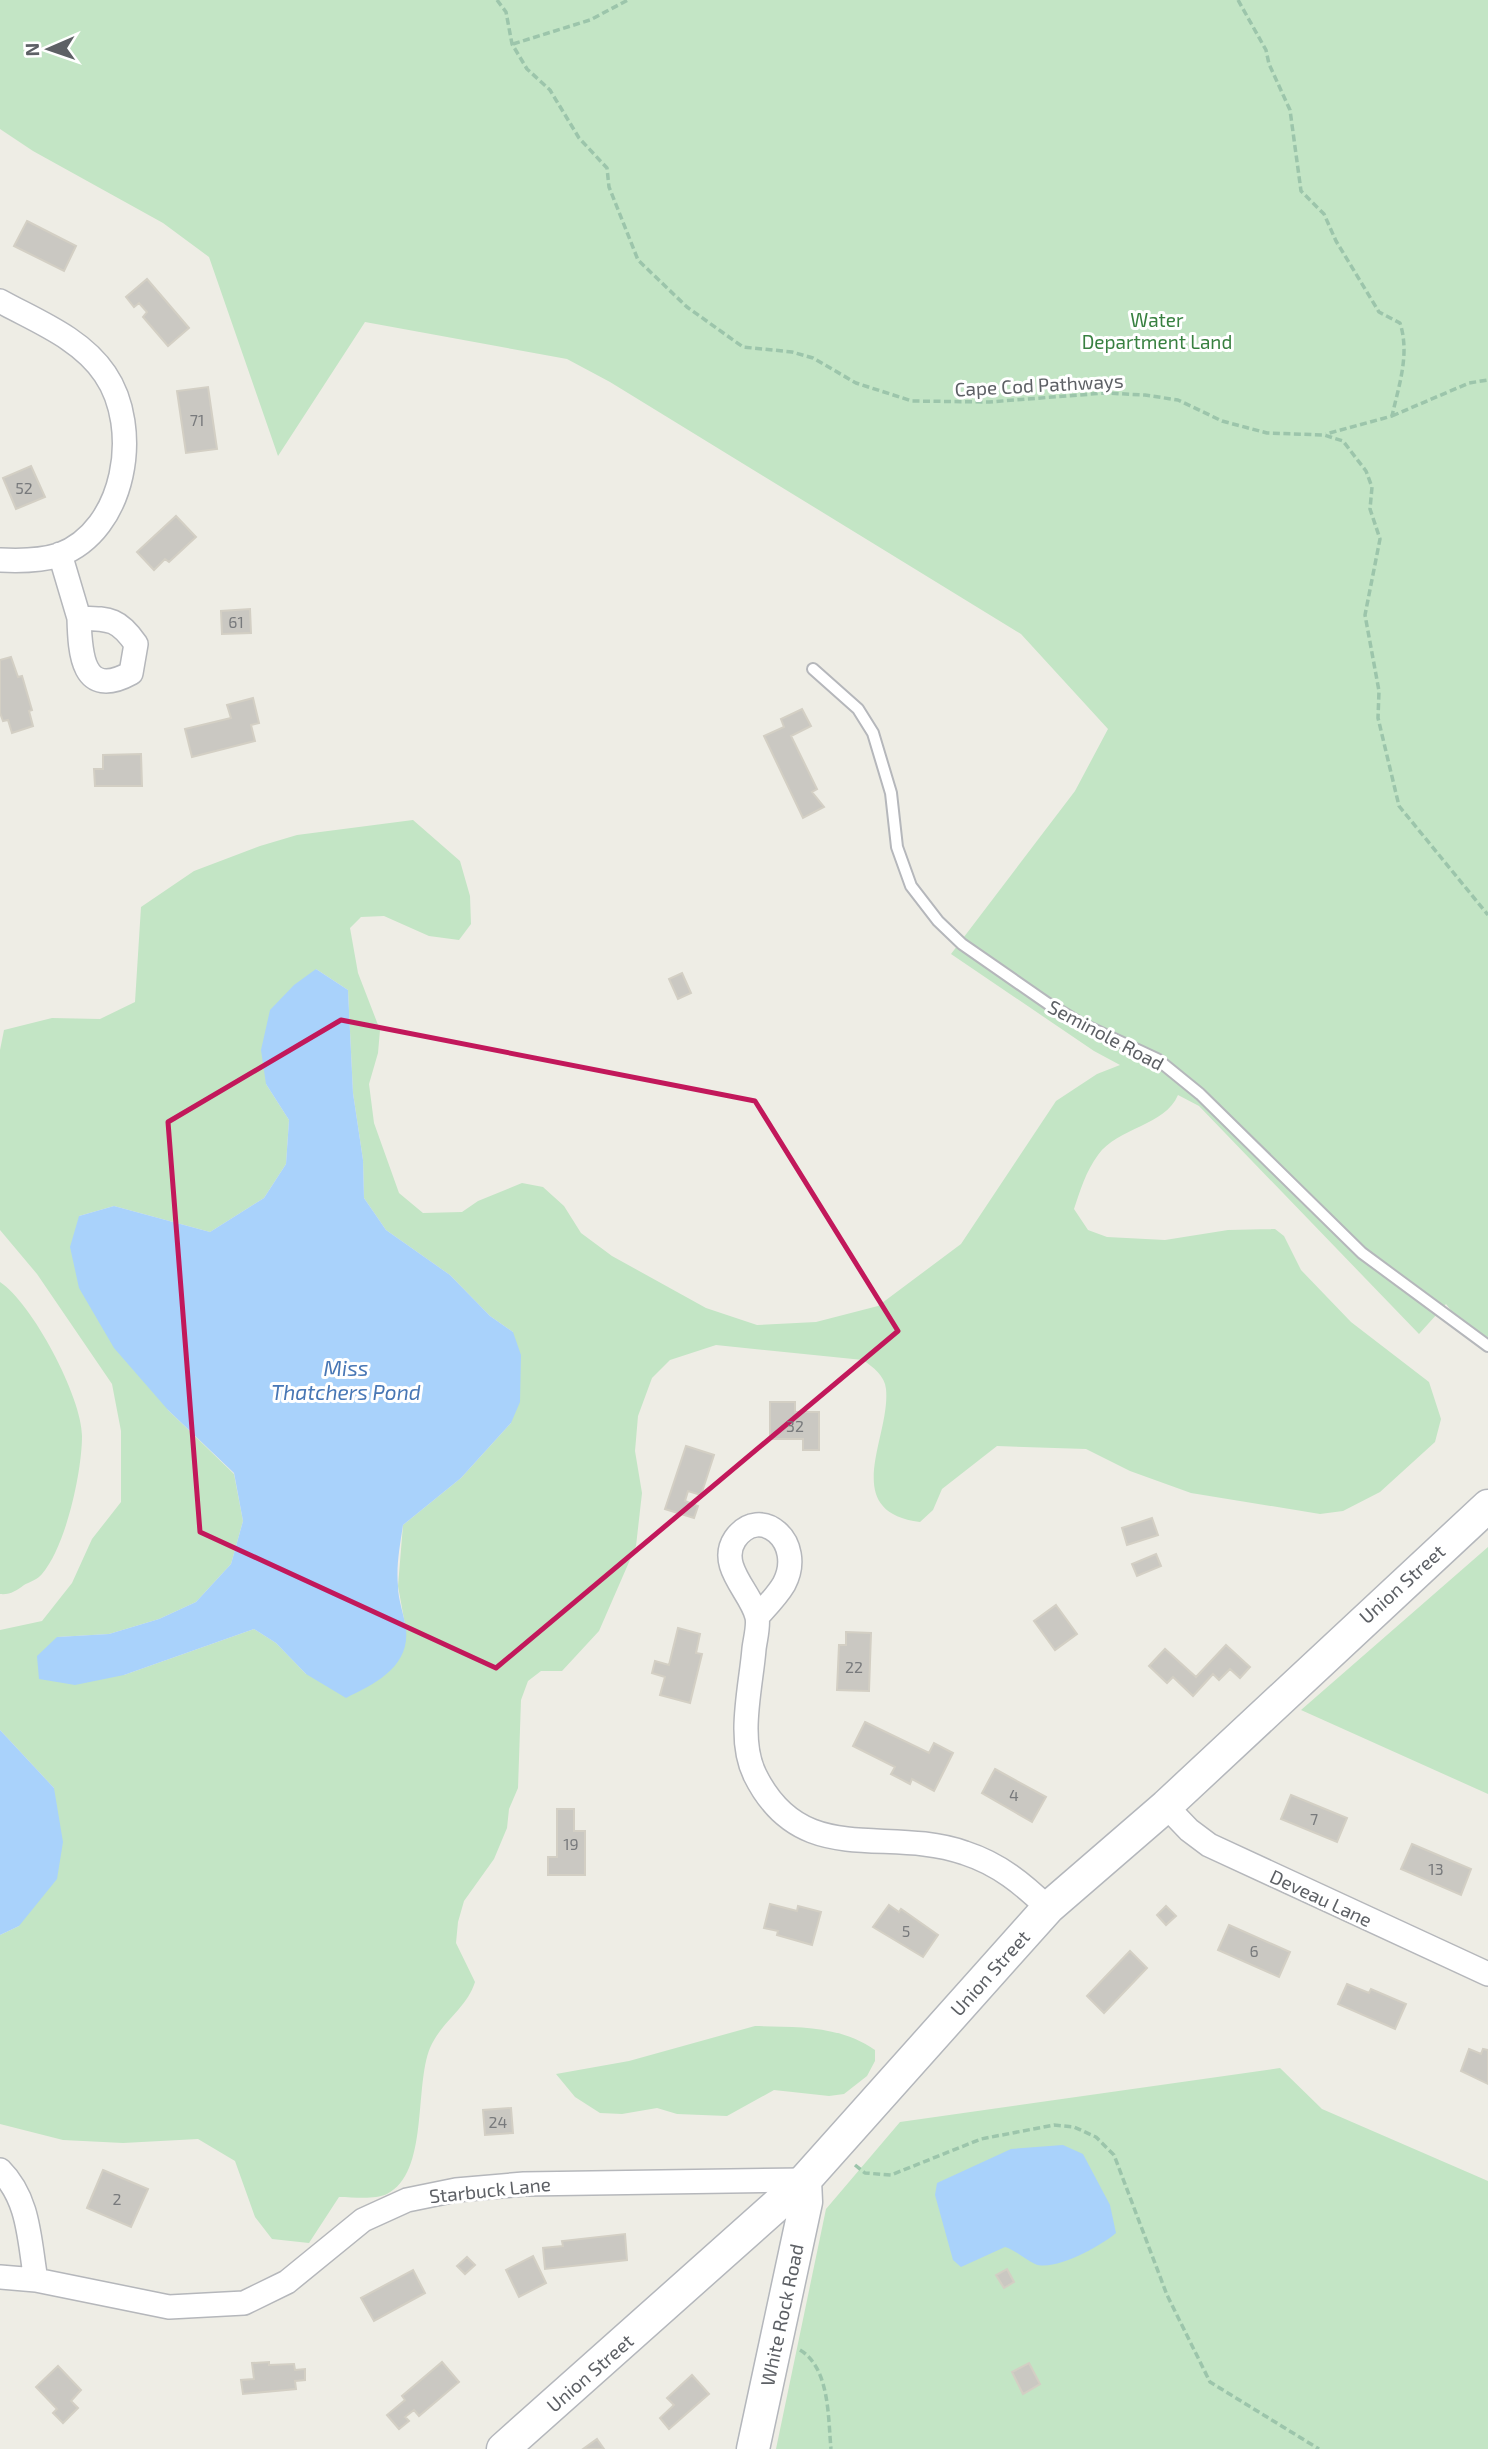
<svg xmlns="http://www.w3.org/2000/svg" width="1488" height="2449" font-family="'Exo 2',sans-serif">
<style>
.green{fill:#c3e5c5;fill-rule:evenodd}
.water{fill:#a9d2fb}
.building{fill:#cac8c2;stroke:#d3cfc4;stroke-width:2}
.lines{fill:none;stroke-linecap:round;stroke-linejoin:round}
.lane-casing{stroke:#b5b7bb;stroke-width:14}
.street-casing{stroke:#b5b7bb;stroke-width:26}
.secondary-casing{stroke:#b4b7bc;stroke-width:35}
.path{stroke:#9cc5ab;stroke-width:3.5;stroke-dasharray:7 3.5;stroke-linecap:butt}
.lane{stroke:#fff;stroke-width:10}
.street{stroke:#fff;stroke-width:23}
.secondary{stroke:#fff;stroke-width:32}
.marked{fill:none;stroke:#c2185b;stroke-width:5;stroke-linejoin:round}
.labels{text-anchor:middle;stroke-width:6;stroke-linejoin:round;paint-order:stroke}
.number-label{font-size:16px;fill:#787a7c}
.park-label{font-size:19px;fill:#388040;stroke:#fff}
.street-label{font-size:19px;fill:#5d6065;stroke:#fff}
.water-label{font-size:21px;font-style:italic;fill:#4877b5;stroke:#fff}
</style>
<rect width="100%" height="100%" fill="#eeede5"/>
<!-- green -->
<path class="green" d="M0,0H1488V1337L1466,1330L1446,1304L1419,1334L1199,1106L1178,1095C1165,1126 1118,1127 1098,1155C1086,1171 1080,1191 1074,1209L1088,1230L1107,1237L1165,1240L1228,1230L1275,1229L1284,1236L1301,1270L1351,1322L1429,1382L1441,1419L1435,1442L1380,1492L1343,1511L1320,1514L1191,1493L1130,1471L1086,1449L997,1446L942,1489L933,1510L920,1522C838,1511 891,1437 886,1389C885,1376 873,1367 863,1360L716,1345L670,1360L652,1378L638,1416L635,1451L642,1493L636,1546L599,1631L562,1671H541L528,1681L521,1700L518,1788L509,1809L507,1828L494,1859L464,1901L458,1922L456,1943L475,1982C467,2008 441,2022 430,2048C414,2087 429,2173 387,2194C374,2200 354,2197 339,2197L309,2243L272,2239L255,2217L235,2161L198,2139L123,2143L63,2140L0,2124V1935L19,1926L54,1788L0,1730V1630L42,1621L72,1583L92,1539L121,1502V1431L112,1384L37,1274L0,1230V1050L4,1030L52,1018L100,1019L135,1002L141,907L194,871L260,846L297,835L413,820L460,861L470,896L471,924L459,940L429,936L384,916L361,917L350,928L358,973L380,1030L378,1053L369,1084L374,1123L399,1193L423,1213L462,1212L478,1201L522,1183L543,1187L564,1206L581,1233L612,1256L706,1308L757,1325L816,1322L878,1306L961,1244L1056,1101L1097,1074L1120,1065L1094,1051L951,954L1075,791L1108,729L1021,634L610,382L567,359L365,322L278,456L209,257L163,223L33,151L0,129ZM316,969L348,990L353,1093L363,1160L364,1198L386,1230L450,1275L490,1316L513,1332L511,1423L461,1478L403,1525L398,1586L406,1630L306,1674L276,1643L254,1629L124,1675L57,1637L109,1634L159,1619L196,1602L231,1564L243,1521L234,1474L168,1410L79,1216L114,1206L210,1232L264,1198L286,1164L289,1120L266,1084Z
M0,1282C32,1303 82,1397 82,1436C82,1472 66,1546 42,1574C38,1579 30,1582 24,1585C16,1591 10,1595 0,1594Z
M1488,1547V1794L1301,1710Z
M755,2026C797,2027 839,2025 875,2050V2061L867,2076L844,2094L829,2096L774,2090L727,2116L677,2114L657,2108L622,2114L600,2113L575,2097L556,2074L629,2061Z
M1280,2068L1322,2109L1488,2181V2449H776L826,2209L900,2122Z"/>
<!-- water -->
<path class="water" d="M316,969L348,990L353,1093L363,1160L364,1198L386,1230L450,1275L490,1316L513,1332L521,1355L520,1402L511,1423L461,1478L403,1525C400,1545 396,1566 398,1586C398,1600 404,1614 406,1629C410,1667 375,1684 346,1698L306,1674L276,1643L254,1629L124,1675L75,1685L39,1679L37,1656L57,1637L109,1634L159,1619L196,1602L231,1564L243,1521L234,1473L168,1410L114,1348L79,1288L70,1247L79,1216L114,1206L210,1232L264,1198L286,1164L289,1120L266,1084L261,1050L270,1010L294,985Z
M0,1730L54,1788L63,1842L57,1879L19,1926L0,1935Z
M1063,2145L1083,2154L1110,2205L1116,2233C1101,2246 1054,2272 1035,2264C1024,2259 1017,2251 1005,2247L961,2267L953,2260L935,2195L937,2183L1011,2149Z"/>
<!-- building -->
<path class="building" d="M27,221L76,246L64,271L14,246Z
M147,279L189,328L168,346L143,317L147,312L139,303L134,307L126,297Z
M208,387L217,449L186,453L177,391Z
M31,466L45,497L16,509L3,478Z
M176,516L196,537L169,562L165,559L154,570L137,552Z
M250,609L251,633L222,634L221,611Z
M11,657L18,677L22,676L32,710L29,711L33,726L12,733L8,720L3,721L0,713V660Z
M253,698L259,723L251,725L255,741L192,757L185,729L231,718L227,705Z
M802,709L811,726L791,736L817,789L812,792L824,807L803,818L764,736L784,727L781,719Z
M141,754L142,786H95L94,769H103V755Z
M682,973L691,993L678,999L669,979Z
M770,1402H795V1412H819V1450H803V1439H770Z
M686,1446L714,1455L701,1495L688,1491L685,1501L698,1506L694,1518L665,1509Z
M1152,1518L1158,1535L1127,1545L1122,1528Z
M1156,1554L1161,1566L1137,1576L1132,1564Z
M1056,1605L1077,1634L1055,1650L1034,1621Z
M678,1628L700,1634L696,1653L702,1654L690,1703L660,1695L665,1677L652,1673L655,1661L669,1665Z
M846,1632L871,1633L869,1691L837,1690L839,1645H846Z
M1226,1645L1250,1667L1240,1678L1230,1669L1219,1680L1213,1674L1193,1696L1173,1677L1167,1683L1149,1666L1165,1649L1196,1677Z
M865,1722L929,1753L934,1743L953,1753L934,1791L912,1779L910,1784L891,1774L895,1767L853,1746Z
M995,1769L1046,1797L1032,1822L982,1793Z
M1291,1795L1347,1818L1337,1842L1281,1819Z
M557,1809H574V1831H585V1875H548V1857H557Z
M1412,1844L1471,1869L1461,1895L1401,1869Z
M770,1904L797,1911L798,1906L821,1912L812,1945L777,1935L778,1931L764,1928Z
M889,1905L899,1912L901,1909L938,1935L923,1957L873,1927Z
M1166,1906L1176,1916L1166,1925L1157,1915Z
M1229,1925L1290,1952L1279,1977L1218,1950Z
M1130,1951L1147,1968L1104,2013L1087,1996Z
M1347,1984L1369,1993L1371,1989L1406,2004L1395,2029L1338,2004Z
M1469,2049L1481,2054L1483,2049L1488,2050V2084L1461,2071Z
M511,2108L513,2133L485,2135L483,2110Z
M103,2170L148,2189L131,2227L87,2208Z
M625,2234L627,2260L545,2269L543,2248L563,2246L562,2241Z
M533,2256L546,2283L519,2297L506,2270Z
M467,2257L475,2265L465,2274L457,2266Z
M1007,2269L1014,2282L1004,2288L996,2275Z
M413,2270L425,2293L374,2321L361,2298Z
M269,2362V2365L294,2364L295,2370L305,2369V2380L295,2381L296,2389L243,2394L241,2380L254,2379L252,2363Z
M442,2362L459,2382L419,2416L414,2410L405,2417L409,2421L399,2429L387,2415L405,2400L402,2396Z
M1029,2363L1040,2384L1023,2394L1012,2372Z
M58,2366L81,2390L71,2401L78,2408L63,2423L53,2413L57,2409L36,2387Z
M692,2375L709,2394L669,2429L660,2418L674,2405L667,2398Z
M597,2439L604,2449H583Z"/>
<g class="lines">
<defs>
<path id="lane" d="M813,669L858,709L873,733L891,793L897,847L911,886L938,921L962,944L1047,1003L1080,1023L1157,1059L1200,1094L1362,1253L1488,1346"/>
<path id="street" d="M0,301C36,321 81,338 105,374C142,428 126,530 59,555C40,561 19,561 0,560
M60,554L79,618
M79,618C109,619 118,618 136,644L131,673C82,700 80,653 79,618Z
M757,1617C766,1607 777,1596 784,1584C806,1542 760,1503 735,1539C717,1566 752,1593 757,1617C759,1626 755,1640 754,1649C751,1687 737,1739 755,1775C802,1870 886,1825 965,1853C999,1864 1023,1884 1048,1908
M1166,1806L1189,1830L1209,1845L1488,1974
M0,2170C30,2200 29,2241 36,2280
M0,2277L36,2280L169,2307L244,2303L287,2282L363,2220L407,2200L456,2190L524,2184L805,2180"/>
<path id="secondary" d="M503,2449L805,2180L1048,1908L1166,1806L1488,1506
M753,2449L806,2202L805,2180"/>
</defs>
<!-- lane casing -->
<use href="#lane" class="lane-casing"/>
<!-- street casing -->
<use href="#street" class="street-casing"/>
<!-- secondary casing -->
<use href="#secondary" class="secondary-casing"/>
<!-- path -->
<path class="path" d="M497,0L506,12L512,44L527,69L550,90L579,138L607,168L609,187L638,260L687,307L743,347L792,352L813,358L856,383L912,401L989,402L1105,393L1145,395L1178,400L1222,421L1267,433L1324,435L1343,441L1366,471L1372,487L1370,509L1380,539L1365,615L1379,691L1378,718L1399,806L1488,915
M1238,0L1266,50L1269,64L1290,110L1301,191L1324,214L1336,241L1379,312L1400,323C1410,354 1399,385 1392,416L1326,434
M513,44L590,20L628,0
M1392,416L1469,383L1488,380
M855,2165L865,2173L891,2175L981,2139L1054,2125L1074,2127L1096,2137L1114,2155L1167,2295L1210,2382L1319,2449
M800,2350C830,2368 828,2418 831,2449"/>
<!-- lane -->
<use href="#lane" class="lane"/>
<!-- street -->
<use href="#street" class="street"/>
<!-- secondary -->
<use href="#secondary" class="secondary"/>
</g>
<!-- marked area -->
<path class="marked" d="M341,1020L755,1101L898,1331L496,1668L200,1532L168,1122Z"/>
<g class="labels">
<!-- number labels -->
<g class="number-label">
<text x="197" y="426">71</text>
<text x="24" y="494">52</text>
<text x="236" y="628">61</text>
<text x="795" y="1432">32</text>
<text x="854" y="1673">22</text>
<text x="1014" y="1801">4</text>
<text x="1314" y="1825">7</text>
<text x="571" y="1850">19</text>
<text x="1436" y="1875">13</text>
<text x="906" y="1937">5</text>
<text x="1254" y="1957">6</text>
<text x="498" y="2128">24</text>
<text x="117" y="2205">2</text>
</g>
<!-- park labels -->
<g class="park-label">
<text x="1157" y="327">Water<tspan x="1157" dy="22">Department Land</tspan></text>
</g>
<!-- street labels -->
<g class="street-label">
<text transform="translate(1039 385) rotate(-3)" y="7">Cape Cod Pathways</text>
<text transform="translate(1106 1035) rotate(28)" y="7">Seminole Road</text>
<text transform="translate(1402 1584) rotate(-42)" y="7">Union Street</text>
<text transform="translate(1321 1898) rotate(25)" y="7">Deveau Lane</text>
<text transform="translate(990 1973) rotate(-48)" y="7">Union Street</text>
<text transform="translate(490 2190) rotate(-6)" y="7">Starbuck Lane</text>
<text transform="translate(782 2315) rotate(-78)" y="7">White Rock Road</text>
<text transform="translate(590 2373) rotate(-41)" y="7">Union Street</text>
</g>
<!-- water labels -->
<g class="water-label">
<text x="346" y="1376">Miss<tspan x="346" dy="24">Thatchers Pond</tspan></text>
</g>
</g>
<!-- north arrow -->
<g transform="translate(49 49) rotate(268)" stroke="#ffffff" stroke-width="5" paint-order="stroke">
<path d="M0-5L12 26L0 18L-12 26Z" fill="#5d6065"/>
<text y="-10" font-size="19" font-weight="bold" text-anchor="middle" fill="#5d6065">N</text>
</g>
</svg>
